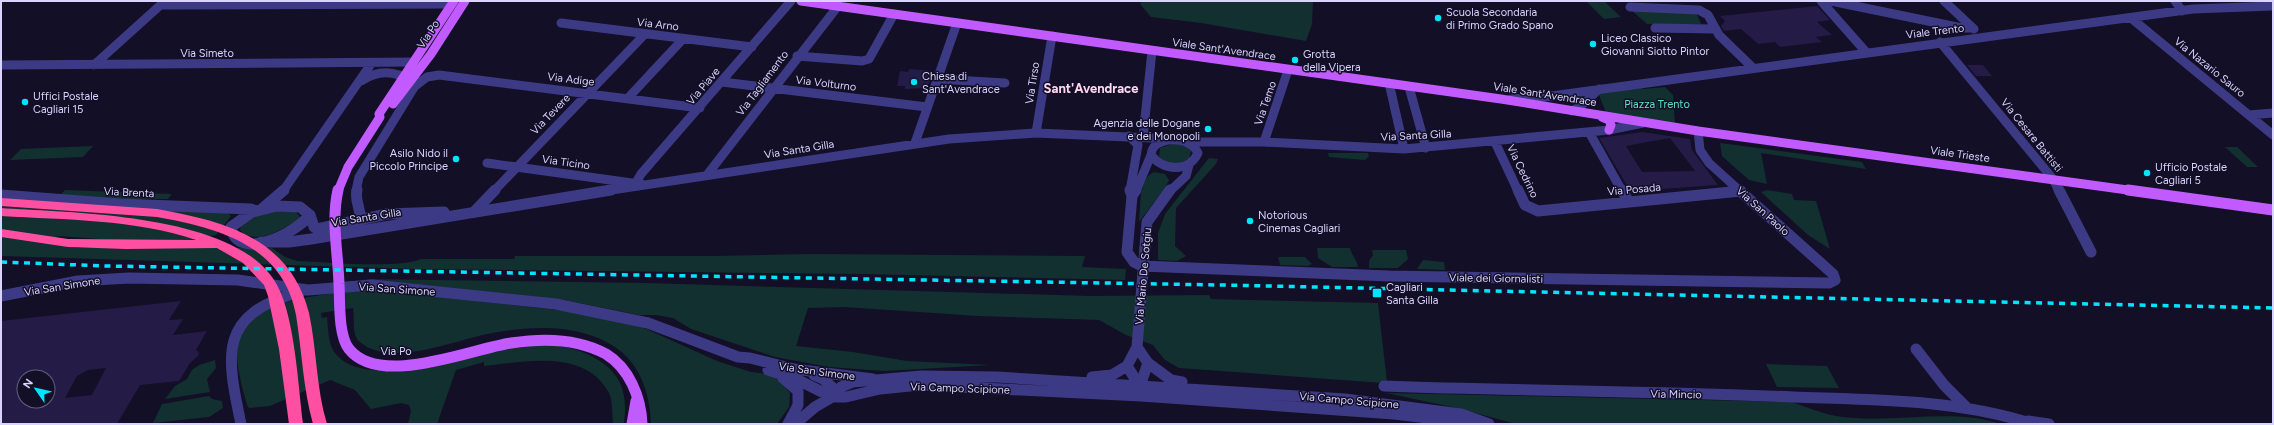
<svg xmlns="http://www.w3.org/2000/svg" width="2274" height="425" font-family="Figtree,sans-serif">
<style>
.green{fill:#12302f}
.building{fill:#241b47;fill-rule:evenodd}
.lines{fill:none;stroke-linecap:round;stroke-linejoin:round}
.minor-far1{stroke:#3d3a85;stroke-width:9}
.minor{stroke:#3d3a85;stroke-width:11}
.major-far1{stroke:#c25bff;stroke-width:9}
.major{stroke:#c25bff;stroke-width:11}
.highway{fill:#ff4fa3;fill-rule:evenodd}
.rail{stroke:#00e5ff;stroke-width:3.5;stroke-dasharray:6 5.5;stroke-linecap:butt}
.poi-dot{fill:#00e5ff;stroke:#130f26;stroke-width:1.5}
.labels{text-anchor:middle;stroke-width:3;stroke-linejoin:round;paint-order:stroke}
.poi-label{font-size:11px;fill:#d9d4ff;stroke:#130f26;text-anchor:start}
.street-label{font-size:11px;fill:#d9d4ff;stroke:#130f26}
.park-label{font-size:11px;fill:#5fe0c0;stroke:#130f26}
.quarter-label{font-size:13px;font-weight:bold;fill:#ffd6f0;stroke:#130f26}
</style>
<rect width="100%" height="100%" fill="#130f26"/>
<!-- green -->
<path class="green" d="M1142,1H1313L1312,24L1306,41L1201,23L1151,17L1140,4Z
M1604,1L1621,17L1604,19L1587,2Z
M1631,10L1697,14L1701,24H1647Z
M1640,86L1643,89L1665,87L1673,95L1675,124L1606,113L1598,92Z
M1175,143L1188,147L1191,151L1189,159C1179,165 1168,165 1159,157L1160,148Z
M1720,143L1862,162L1866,169L1761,153L1767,184L1749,180L1722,156Z
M93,146L83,157L10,160L21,149Z
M2225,147H2237L2258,167H2247Z
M1328,153H1368L1369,156L1365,160L1329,157Z
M1209,158L1218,159L1216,164L1176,208L1175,246L1186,256L1177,261L1158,260V233L1165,214Z
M1154,172L1165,174L1169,180L1165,188L1139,222C1141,207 1138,179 1154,172Z
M65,190L172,194L168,199H117L60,195Z
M1767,190L1792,194L1794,200L1816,201L1830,249L1808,235L1761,192Z
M1,199L228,213L231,216L216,235L183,241L143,242L58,236L48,243L78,248H272L285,257L297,261C324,262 399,269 421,259H514L515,256H712L811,254L1085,256L1082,267L1126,269L1125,280L861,274L414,269L1,256Z
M290,211L296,212L301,218C288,226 255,248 240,230C242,213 277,211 290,211Z
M1317,248H1350C1352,256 1357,260 1358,267H1332L1318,258Z
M1372,250H1406L1408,259L1398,268H1369V261L1373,255Z
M1278,257H1305L1312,264L1308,266L1280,265Z
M1423,260L1444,262L1445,270L1417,269Z
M362,279L646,283L1090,296L1209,295L1211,299L1378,303L1387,382L1383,383L1179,368L1165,360L1153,345L1126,335L1099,320L978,316L844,307L808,308L796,346L853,352L907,361L991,365L884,371L829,367L775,357L691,329L673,318L656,315H639L565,300Z
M379,290L567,311L642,327L717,361L751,372L769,374L779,380L790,393L789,407L777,424H651C650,392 639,360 610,344C575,324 531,326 492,333C457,339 391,369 360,342C351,335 355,318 353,308L321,313L322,318L327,317C328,327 328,341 333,350C361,396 472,350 513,346C544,343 578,344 604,364C624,379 627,399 624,423L613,424C612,415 613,401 609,393C585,348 525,362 484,366V362L456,370L437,424H408L411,411L409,405L401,403L371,409L355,390L330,380L270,406L249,408L247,405C243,390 238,373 237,357C234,294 337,293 379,290Z
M215,360L216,368L207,379L210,392L165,399L175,386L187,379L192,370L199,365Z
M1766,364L1827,366L1839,388L1777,387Z
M1386,393L1792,402C1806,407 1821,413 1836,416C1887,425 1951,407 2000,424H1516L1457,408Z
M209,396L212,399L222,401L223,408L209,417L153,423L162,404Z"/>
<!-- building -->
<path class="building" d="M1817,6L1830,20L1817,22L1832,35L1816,37L1822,42L1780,47L1775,42L1758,44L1741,29L1724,31L1721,26L1725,21L1720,16Z
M1967,65H1983L1992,76H1976Z
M909,69L934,71L927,88L905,89V86H897L900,71L908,72Z
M1642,132L1690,139L1692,150L1718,185L1635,191L1632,194L1599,138ZM1670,138L1695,171L1642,172L1626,146Z
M181,301L169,320L183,319L173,335L207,331L196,350L199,352L198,356L190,363L179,381L140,385L117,424H1V321ZM106,368L92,395L65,398L77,376L88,370ZM24,377H48V401H24Z"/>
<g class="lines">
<!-- minor-far1 -->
<path class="minor-far1" d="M1821,1L1866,52
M1831,1L1962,28H1972
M1944,1L1974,29
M2175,1L2182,11
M161,5L451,4
M1630,7L1699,10L1708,15L1719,35L1753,68
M2131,18L2273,135
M561,23L752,47
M1655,28L1714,29
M1940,42L2053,179L2059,191
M797,56L862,61L869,59L894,14
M1,65L414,62
M94,65L165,1
M938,79L1005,83
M361,81C373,73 385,70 399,75L402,79
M722,82L927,107
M1389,83L1404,149
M414,87L427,77L439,75L700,108
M1409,87L1426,148
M628,98L683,39
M1511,99L1544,97L2193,9L2273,6
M1572,111C1586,104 1588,99 1599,89
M2249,115L2273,113
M1698,131L1700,150L1709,163L1740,191
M1589,132L1622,191
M1036,133L1052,36
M1129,136L1138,145L1130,191
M1143,137L1152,51
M1168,140C1180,139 1192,141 1198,153C1189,173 1163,171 1151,155C1152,145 1159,142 1168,140Z
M1188,142H1264L1404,149L1609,130L1643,123
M1264,142L1288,70
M1495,142L1518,191
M915,143L957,23
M487,163L632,183
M707,175L838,6
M642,185L637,181L641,174L791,1
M283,191L371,64
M356,191L359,177L418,81
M494,191L645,34
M605,191L949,139L1036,133L1174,139
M1136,191L1151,155
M1170,191L1186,176L1189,165"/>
<!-- minor -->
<path class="minor" d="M1130,190L1132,196
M1136,190L1132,196L1127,252L1134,262L1142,266L1389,276L1829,283L1835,280L1833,274L1739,190
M1518,190L1525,205L1538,211L1741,191
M1622,190L1628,201
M2059,190L2091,252
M1,195L120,204L251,209L255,211
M277,206L300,207L310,215C296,233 237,263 231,227L252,212Z
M263,208L284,190
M474,212L495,190
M310,215L314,227L317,229L387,214L444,212
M347,230L360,221C362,210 354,201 357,190
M261,242H289L311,239L611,190
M1,296L78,281L129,278L238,280L308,290L372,285L556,304L648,323L738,357L750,358L794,369L873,379
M1916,349L1944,385L1967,408
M1148,363L1171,380L1182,382
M1127,366L1137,347L1147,222L1170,190
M1127,366L1141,388
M768,370L796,379L832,397H846L880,389L920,385L1141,396L1394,414L1479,424
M814,375L823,379L832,387V397
M1092,377L1112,375L1127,366
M783,378L798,391V405L788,424
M1384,386C1520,391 1657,391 1793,397C1874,400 1956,399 2033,424
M1134,387L1142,380L1148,363L1137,347
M2028,421L2049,424
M241,424C226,354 218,314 300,292
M795,424L815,407L832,397L841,387L853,382L921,376L997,377L1345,399L1461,414L1489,424"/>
<!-- major-far1 -->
<path class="major-far1" d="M801,1L1501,99L1698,131L2135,191
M393,104L431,54L465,1
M1602,117L1609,120L1611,125L1609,130
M338,191L348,167L380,117L379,114L454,1"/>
<!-- major -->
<path class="major" d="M338,190C331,221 338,252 339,284C340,301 338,335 349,349C380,388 471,349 511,343C543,338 577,338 606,354C629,368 641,397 642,424
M2128,190L2273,210
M632,424L636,401"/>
<!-- highway -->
<path class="highway" d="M1,198L157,209C224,221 290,238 309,313C317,350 316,388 327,424H313C303,388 302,352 296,315C283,245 218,228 157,217L1,206Z
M1,208C72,213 239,213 277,285C295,318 298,385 303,424H289L279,349L268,296L264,285L243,263L217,248L126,249L68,247L1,237V229L68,239L196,240C134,219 66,220 1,216Z"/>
<!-- rail -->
<path class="rail" d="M1,262L106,266L1221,285L2273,308"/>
</g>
<!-- markers -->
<g class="poi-dot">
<circle cx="1438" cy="18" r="4"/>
<circle cx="1593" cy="44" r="4"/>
<circle cx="1295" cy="60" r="4"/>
<circle cx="914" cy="82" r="4"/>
<circle cx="25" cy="102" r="4"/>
<circle cx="1208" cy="129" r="4"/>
<circle cx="456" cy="159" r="4"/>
<circle cx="2147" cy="173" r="4"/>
<circle cx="1250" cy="221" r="4"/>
<rect x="1372" y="288" width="10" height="10" rx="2"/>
</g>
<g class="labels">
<!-- poi labels -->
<g class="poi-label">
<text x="1446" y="16">Scuola Secondaria<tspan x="1446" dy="13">di Primo Grado Spano</tspan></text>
<text x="1601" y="42">Liceo Classico<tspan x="1601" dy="13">Giovanni Siotto Pintor</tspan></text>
<text x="1303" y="58">Grotta<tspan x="1303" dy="13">della Vipera</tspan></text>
<text x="922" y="80">Chiesa di<tspan x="922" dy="13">Sant'Avendrace</tspan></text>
<text x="33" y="100">Uffici Postale<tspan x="33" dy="13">Cagliari 15</tspan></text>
<text x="1200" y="127" text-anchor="end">Agenzia delle Dogane<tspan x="1200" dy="13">e dei Monopoli</tspan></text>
<text x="448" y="157" text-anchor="end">Asilo Nido il<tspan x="448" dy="13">Piccolo Principe</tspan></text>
<text x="2155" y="171">Ufficio Postale<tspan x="2155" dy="13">Cagliari 5</tspan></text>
<text x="1258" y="219">Notorious<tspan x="1258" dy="13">Cinemas Cagliari</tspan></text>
<text x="1386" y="291">Cagliari<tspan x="1386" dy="13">Santa Gilla</tspan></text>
</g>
<!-- street labels -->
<g class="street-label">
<text transform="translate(658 24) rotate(7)" y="4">Via Arno</text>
<text transform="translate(1935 31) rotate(-7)" y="4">Viale Trento</text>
<text transform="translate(428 34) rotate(-57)" y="4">Via Po</text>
<text transform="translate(1224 49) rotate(8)" y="4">Viale Sant'Avendrace</text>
<text x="207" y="57">Via Simeto</text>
<text transform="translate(2210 67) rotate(39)" y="4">Via Nazario Sauro</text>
<text transform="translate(571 79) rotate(7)" y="4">Via Adige</text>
<text transform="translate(762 83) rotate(-53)" y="4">Via Tagliamento</text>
<text transform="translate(826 83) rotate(7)" y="4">Via Volturno</text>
<text transform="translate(1032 83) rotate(-81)" y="4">Via Tirso</text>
<text transform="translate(703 86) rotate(-50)" y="4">Via Piave</text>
<text transform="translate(1545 94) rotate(9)" y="4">Viale Sant'Avendrace</text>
<text transform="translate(1265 103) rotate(-71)" y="4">Via Temo</text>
<text transform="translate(550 114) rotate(-46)" y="4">Via Tevere</text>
<text transform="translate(1416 135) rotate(-3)" y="4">Via Santa Gilla</text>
<text transform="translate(2032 135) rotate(51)" y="4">Via Cesare Battisti</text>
<text transform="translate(799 149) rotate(-9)" y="4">Via Santa Gilla</text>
<text transform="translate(1960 154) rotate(8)" y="4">Viale Trieste</text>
<text transform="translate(566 162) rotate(8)" y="4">Via Ticino</text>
<text transform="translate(1523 171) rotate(64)" y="4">Via Cedrino</text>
<text transform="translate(1634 189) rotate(-5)" y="4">Via Posada</text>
<text transform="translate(129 192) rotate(3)" y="4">Via Brenta</text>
<text transform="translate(1763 211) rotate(42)" y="4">Via San Paolo</text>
<text transform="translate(366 217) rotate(-9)" y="4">Via Santa Gilla</text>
<text transform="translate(1143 276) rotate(-85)" y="4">Via Mario De Sotgiu</text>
<text transform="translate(1496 278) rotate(1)" y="4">Viale dei Giornalisti</text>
<text transform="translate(62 286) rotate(-9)" y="4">Via San Simone</text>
<text transform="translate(397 289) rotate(4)" y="4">Via San Simone</text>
<text x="396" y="355">Via Po</text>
<text transform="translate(817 371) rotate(8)" y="4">Via San Simone</text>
<text transform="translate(960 388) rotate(2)" y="4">Via Campo Scipione</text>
<text transform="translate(1676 394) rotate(1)" y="4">Via Mincio</text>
<text transform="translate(1349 400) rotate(5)" y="4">Via Campo Scipione</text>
</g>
<!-- park labels -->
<g class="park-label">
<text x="1657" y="108">Piazza Trento</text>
</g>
<!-- quarter labels -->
<g class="quarter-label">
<text x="1091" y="93">Sant'Avendrace</text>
</g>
</g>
<!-- border -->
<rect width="2274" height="425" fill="none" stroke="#d9d4ff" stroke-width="4"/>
<!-- north arrow -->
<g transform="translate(36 389) rotate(304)"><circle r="19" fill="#130f26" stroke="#625e7d"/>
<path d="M0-3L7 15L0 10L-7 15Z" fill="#00e5ff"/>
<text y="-6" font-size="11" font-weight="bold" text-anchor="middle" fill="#d9d4ff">N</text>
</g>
</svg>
